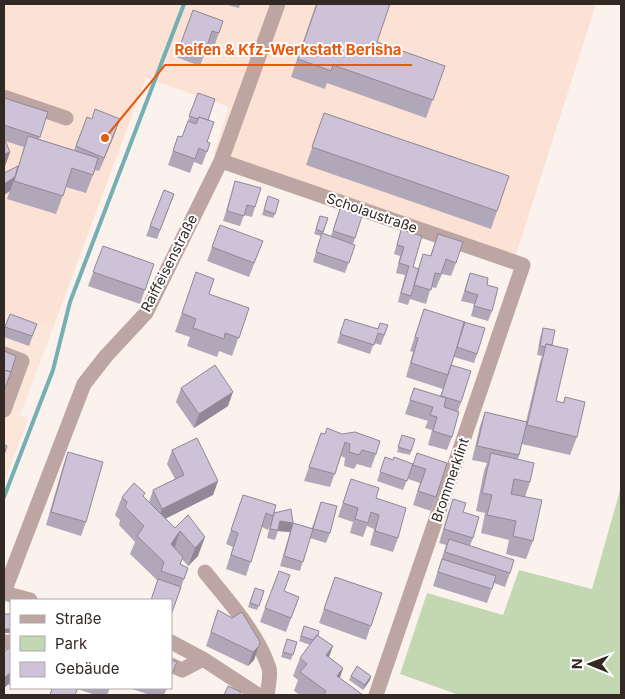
<svg xmlns="http://www.w3.org/2000/svg" width="625" height="699" font-family="Inter,sans-serif">
<style>
.commercial{fill:#fce5d9}
.built{fill:#fce2d5}
.green{fill:#c3d8b2}
.lines{fill:none;stroke-linecap:round;stroke-linejoin:round}
.stream{stroke:#74afb3;stroke-width:4}
.minor{stroke:#bda6a2;stroke-width:15}
.wall{fill:#b0a7b9}
.shaded-wall{fill:#908896}
.building{fill:#cdc2d7;stroke:#908896}
.labels{text-anchor:middle;stroke-width:4;stroke-linejoin:round;paint-order:stroke}
.street-label{font-size:14px;fill:#322925;stroke:#fff}
.leader{fill:none;stroke:#e8590c;stroke-width:2}
.callout-dot{fill:#e8590c;stroke:#fff;stroke-width:2}
.callout-label{font-size:15px;text-anchor:middle;font-weight:bold;fill:#e8590c;stroke:#fff;stroke-width:4;stroke-linejoin:round;paint-order:stroke}
</style>
<rect width="100%" height="100%" fill="#fcf2ed"/>
<!-- commercial -->
<path class="commercial" d="M4,312L53,328L20,415L28,419L4,482Z"/>
<!-- built -->
<path class="built" d="M4,4H596L516,255L214,154L229,107L146,78L53,328L4,312Z"/>
<!-- green -->
<path class="green" d="M621,487V695H459L400,674L427,593L503,615L519,570L592,589Z"/>
<g class="lines">
<!-- stream -->
<path class="stream" d="M4,497L53,370L70,302L184,4"/>
<!-- minor -->
<path class="minor" d="M4,97L66,118
M221,161L523,265L376,695
M4,354L22,361L4,410
M205,572C228,601 257,632 269,668C271,677 268,687 267,695
M4,592L84,384L106,356L146,313L221,161L278,4
M4,593L30,600
M4,642H11
M171,642L203,659L258,695
M171,665L182,670L203,659"/>
</g>
<!-- wall -->
<path class="wall" d="M224,4H240L239,8Z
M316,4L377,42L445,66L426,118L327,83L325,89L291,77Z
M193,10L223,21L214,47L208,45L200,66L176,57Z
M198,93L208,120L207,142L210,143L202,165L194,162L190,173L168,165L178,136L182,137Z
M4,98L48,112L39,139L74,150L87,117L115,133L99,171L95,170L86,193L66,187L56,214L7,199L10,190L4,195V173L18,167L24,147L5,141L10,152L5,166H4Z
M324,113L509,176L491,229L306,165Z
M235,181L255,207L252,217L244,215L240,226L223,221Z
M164,190L174,194L157,239L146,236Z
M268,196L275,214L273,218L262,215Z
M340,209L355,238L353,244L355,245L345,273L313,262L321,236L314,234L320,216L328,218L323,234L331,236Z
M401,230L413,267L418,269L423,254L430,256L438,234L456,263L451,276L442,274L436,288L431,287L426,304L410,299L408,305L398,302L405,275L396,273L400,256L394,254Z
M263,241L249,277L207,261L212,247Z
M103,246L154,264L140,304L88,286Z
M196,272L209,294L249,308L232,356L219,351L217,357L187,346L190,337L175,332Z
M470,273L487,285L492,311L488,321L471,316L474,304L461,301Z
M424,309L477,354L474,363L454,357L451,365L461,402L458,411L452,437L447,450L428,445L432,430L425,428L428,421L405,414L414,388L440,396L443,389L406,377L413,352L410,351Z
M10,314L37,324L29,346L4,337V330Z
M345,319L377,329L388,325L381,345L374,343L370,354L337,343Z
M543,328L552,345L556,401L563,403L565,397L577,437L570,455L522,444L518,459L530,482L525,497L533,541L526,559L506,554L509,540L481,533L485,513L476,511L484,471L487,463L472,460L480,426L485,412L526,422L540,362L542,356L537,355L540,338Z
M181,388L228,406L194,428L176,402Z
M321,433L376,454L371,468L357,464L354,469L344,466L345,458L341,456L330,487L304,481Z
M402,435L411,451L410,455L397,452Z
M172,450L218,481L213,495L165,518L175,528L188,515L198,556L188,566L182,559L180,564L188,568L171,615L157,580L130,554L135,542L119,525L120,520L115,515L122,497L143,496L149,502L153,490L175,479L167,464Z
M68,452L86,522L81,536L46,525L63,466Z
M385,457L393,460L413,464L447,463L431,511L413,505L420,483L408,479L409,475L403,490L377,481Z
M351,479L376,498L398,538L393,552L370,545L374,529L367,526L363,537L350,533L353,522L338,517Z
M243,495L274,513L293,523L312,528L321,502L330,533L326,543L310,538L300,571L280,566L290,532L278,531L275,540L267,538L270,525L268,530L262,527L246,576L226,569L233,547L226,544Z
M453,499L463,512L473,538L470,546L510,573L505,587L494,583L487,603L433,586L446,545L439,543L448,513Z
M335,577L382,593L366,640L319,623Z
M255,588L264,591L257,610L248,607Z
M284,591L299,597L286,632L260,622L265,608Z
M218,610L260,642L254,660L248,666L206,646Z
M304,626L333,646L329,657L343,668L340,678L363,695H300L294,691L298,680L293,676L300,658L310,645L299,641Z
M287,639L297,642L291,660L281,657Z
M11,646V687L9,684Z
M351,676H371L370,680L363,690L349,680Z
M52,688H110L107,695H96L77,689Z
M129,688H167L164,695H150Z"/>
<!-- shaded-wall -->
<path class="shaded-wall" d="M120,119L115,133L99,171L104,158Z
M10,152L5,166H4V154Z
M15,177L10,191L4,195V184Z
M233,392L228,406L194,428L199,414Z
M218,481L213,495L157,523L162,509Z
M280,521L293,523L290,532L278,531Z
M180,531L174,549L171,544Z
M205,537L198,556L188,566L195,548Z
M4,629H11V633H4Z
M259,646L254,660L248,666L253,652Z
M333,646L326,664V655Z
M343,668L337,686V676Z
M11,672V678L9,684L4,688V678Z
M371,676L370,680L363,690L365,685Z"/>
<!-- building -->
<path class="building" d="M317,4H390L377,42L445,66L433,100L333,65L331,71L298,59Z
M193,10L223,21L219,33L212,31L205,52L181,43Z
M198,93L215,99L208,120L199,117L198,119L189,116Z
M4,98L48,112L40,137L4,125Z
M95,109L120,119L104,158L76,146L87,117L92,119Z
M324,113L509,176L497,211L312,147Z
M199,117L214,122L207,142L210,143L207,152L199,148L195,159L173,151L178,136L182,137L188,121L196,124Z
M28,136L98,158L93,175L72,168L63,196L14,181Z
M4,138L10,152L4,154Z
M18,166L15,177L4,184V173Z
M235,181L261,188L255,207L247,205L244,216L227,211Z
M164,190L174,194L160,230L150,226Z
M268,196L279,200L275,214L264,210Z
M340,209L362,216L355,238L333,231Z
M320,216L328,218L323,232L316,229Z
M220,225L263,241L254,263L212,247Z
M401,230L422,236L413,267L419,269L411,296L401,293L409,266L399,263L404,247L397,245Z
M322,233L355,245L349,263L316,252Z
M438,234L463,242L456,263L446,259L441,274L435,273L431,290L414,285L423,254L431,256Z
M103,246L154,264L145,290L93,272Z
M196,272L214,279L209,294L249,308L239,338L225,333L224,339L193,328L196,319L182,313Z
M470,273L488,278L487,285L498,288L492,311L474,306L478,295L465,291Z
M424,309L465,322L448,375L411,363L418,338L415,337Z
M10,314L37,324L32,336L5,327Z
M345,319L378,329L380,323L388,325L384,335L378,333L374,345L340,334Z
M464,322L485,328L477,354L457,347Z
M543,328L555,330L552,345L546,344L545,347L540,346Z
M546,344L568,349L556,401L564,403L565,397L585,402L577,437L527,425Z
M4,351L16,356L11,372L4,370Z
M215,365L233,392L199,414L181,388Z
M451,365L471,371L461,402L441,396Z
M4,370L11,372L4,391Z
M414,388L446,398L444,407L459,412L452,437L433,431L437,417L430,415L433,407L410,400Z
M485,412L527,422L519,455L477,446Z
M327,428L342,434L355,432L380,441L376,454L362,450L359,455L349,452L350,444L345,442L335,474L309,467L321,433L325,434Z
M402,435L415,439L411,451L398,447Z
M197,438L218,481L162,509L153,490L184,475L172,450Z
M4,445L7,446L4,455Z
M68,452L103,462L86,522L51,512Z
M417,453L447,463L436,497L418,491L426,469L413,465Z
M491,453L534,463L530,482L514,479L511,494L542,500L533,541L513,536L516,521L487,515L492,495L482,493Z
M385,457L393,460L394,457L413,464L407,481L380,472Z
M351,479L379,488L376,498L406,508L398,538L375,531L379,515L371,512L368,523L355,519L358,508L343,503Z
M134,483L145,493L143,496L175,528L188,515L205,537L195,548L180,531L171,544L183,557L180,564L188,568L184,579L161,571L164,562L137,536L144,526L125,507L127,502L122,497Z
M243,495L276,505L273,516L266,513L251,562L231,555L238,533L231,530Z
M453,499L466,503L463,512L479,517L473,538L444,529Z
M321,502L337,506L330,533L313,529Z
M291,509L293,523L280,521L278,530L270,529L274,513Z
M293,523L313,529L303,562L284,556Z
M449,539L514,560L510,573L445,552Z
M442,559L496,576L492,589L438,572Z
M279,571L290,575L284,591L299,597L291,618L265,608Z
M335,577L382,593L371,626L324,609Z
M158,579L181,587L171,615V600H151Z
M255,588L264,591L259,606L250,603Z
M218,610L232,618L242,612L260,642L259,646L253,652L211,632Z
M4,614H11V629H4Z
M304,626L319,631L318,635H317L313,640L301,636Z
M317,635L333,646L326,655L343,668L337,676L363,695H324L326,691L300,672L307,664L300,658Z
M287,639L297,642L293,655L283,652Z
M11,646V672L4,678V652Z
M171,660L177,662L171,676Z
M357,666L371,676L365,685L351,676Z
M228,686L241,692L239,695H224Z
M52,688H78L75,695H50Z"/>
<g class="labels">
<!-- street labels -->
<g class="street-label">
<text transform="translate(372 213) rotate(19)" y="5">Scholaustraße</text>
<text transform="translate(169 263) rotate(-63)" y="5">Raiffeisenstraße</text>
<text transform="translate(450 480) rotate(-71)" y="5">Brommerklint</text>
</g>
</g>
<!-- callouts -->
<path class="leader" d="M105 138L165 65H412"/>
<circle class="callout-dot" cx="105" cy="138" r="5"/>
<g class="callout-label">
<text x="288" y="55">Reifen &amp; Kfz-Werkstatt Berisha</text>
</g>
<!-- border -->
<rect width="625" height="699" fill="none" stroke="#322925" stroke-width="10"/>
<!-- legend -->
<rect x="10" y="599" width="162" height="90" fill="#ffffff" stroke="#ada9a8"/>
<rect x="20" y="615" width="25" height="8" fill="#bda6a2" stroke="#ada9a8"/>
<text x="55" y="624" font-size="15" fill="#322925">Straße</text>
<rect x="20" y="636" width="25" height="15" fill="#c3d8b2" stroke="#ada9a8"/>
<text x="55" y="649" font-size="15" fill="#322925">Park</text>
<rect x="20" y="662" width="25" height="15" fill="#cdc2d7" stroke="#ada9a8"/>
<text x="55" y="674" font-size="15" fill="#322925">Gebäude</text>
<!-- north arrow -->
<g transform="translate(590 664) rotate(271)" stroke="#ffffff" stroke-width="4" paint-order="stroke">
<path d="M0-4L9 19L0 12L-9 19Z" fill="#322925"/>
<text y="-8" font-size="14" font-weight="bold" text-anchor="middle" fill="#322925">N</text>
</g>
</svg>
